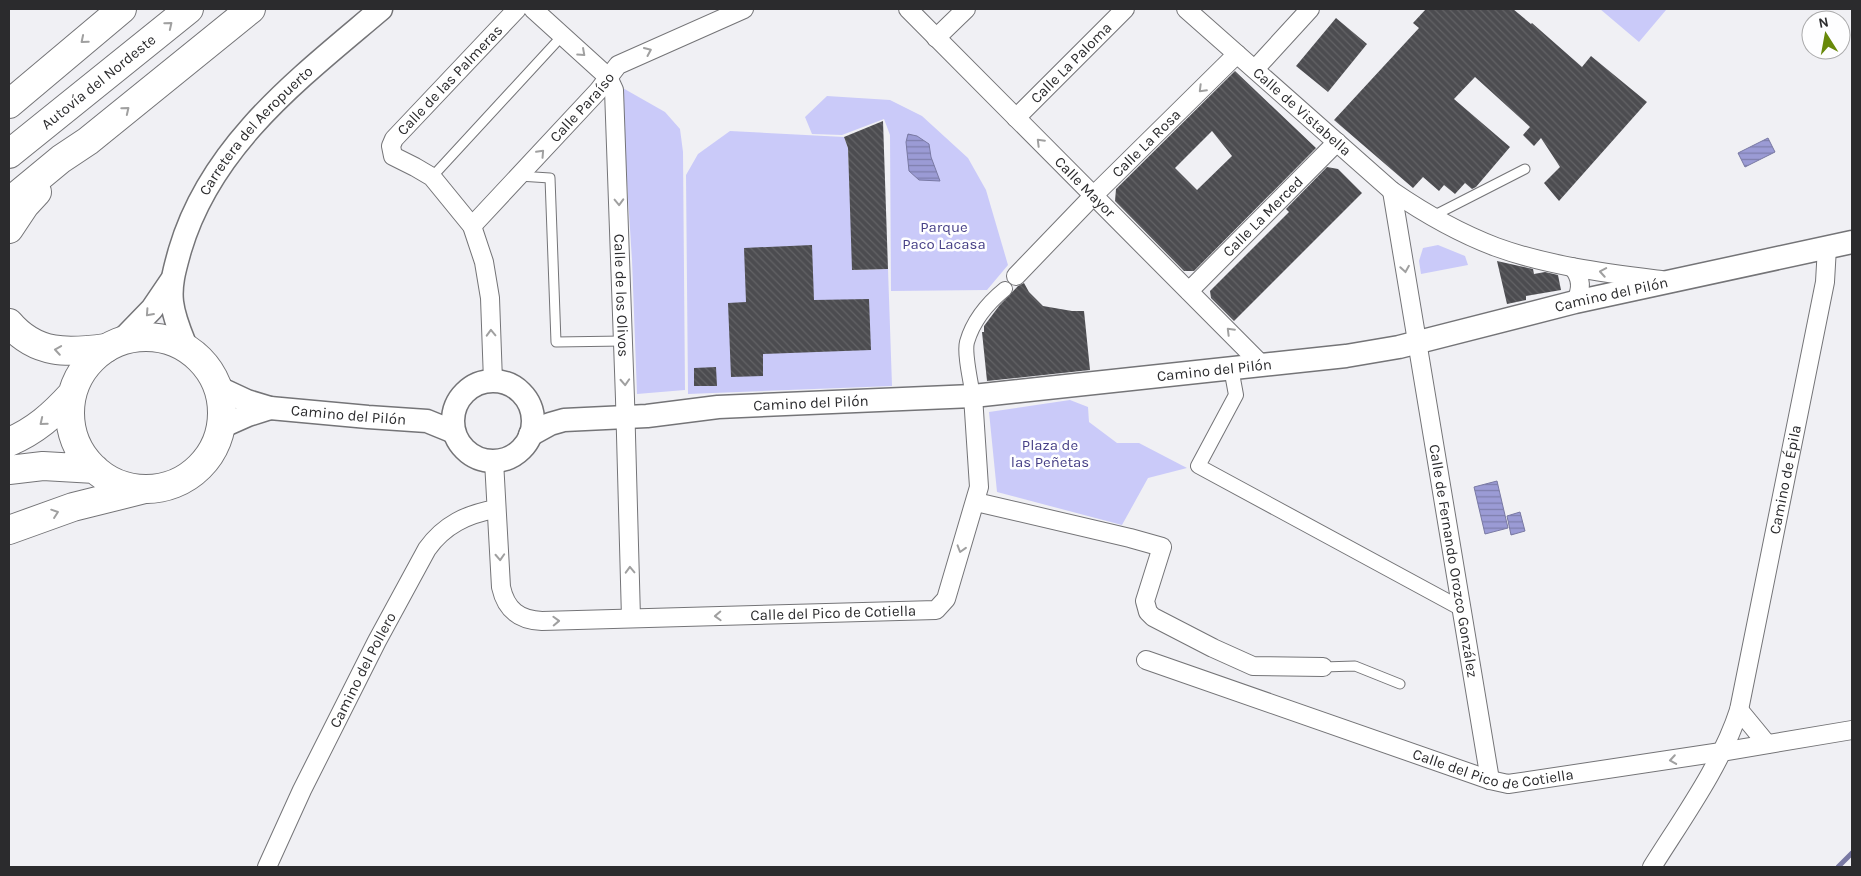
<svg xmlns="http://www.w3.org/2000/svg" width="1861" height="876" font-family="Karla,sans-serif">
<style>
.park{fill:#cacaf9}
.water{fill:url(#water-rules);stroke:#7979a3}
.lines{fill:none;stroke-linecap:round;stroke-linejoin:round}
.stream{stroke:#7979a3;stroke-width:5}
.building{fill:url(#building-back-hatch);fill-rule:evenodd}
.service-casing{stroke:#747477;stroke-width:11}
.pedestrian-casing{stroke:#747477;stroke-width:16}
.minor-casing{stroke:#747477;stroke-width:20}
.tertiary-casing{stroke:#747477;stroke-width:25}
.trunk-casing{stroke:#747477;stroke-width:30}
.motorway-casing{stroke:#747477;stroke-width:30}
.service{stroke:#fff;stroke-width:9}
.pedestrian{stroke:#fff;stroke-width:14}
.minor{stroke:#fff;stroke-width:18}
.tertiary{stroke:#fff;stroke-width:22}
.trunk{stroke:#fff;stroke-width:28}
.motorway{stroke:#fff;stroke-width:28}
.oneway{stroke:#a0a0a0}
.labels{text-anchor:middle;stroke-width:5;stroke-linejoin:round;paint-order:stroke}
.street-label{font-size:15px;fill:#2b2b2d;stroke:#fefeff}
.park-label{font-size:15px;fill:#463f86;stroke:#fefeff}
</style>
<defs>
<pattern id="water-rules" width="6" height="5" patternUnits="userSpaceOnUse" patternTransform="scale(1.25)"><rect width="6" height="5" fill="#9b9bd5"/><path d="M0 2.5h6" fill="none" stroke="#7f7fad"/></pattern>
<pattern id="building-back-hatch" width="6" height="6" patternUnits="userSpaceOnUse" patternTransform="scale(1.25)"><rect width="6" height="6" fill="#4c4c50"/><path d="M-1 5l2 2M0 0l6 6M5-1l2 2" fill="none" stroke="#636366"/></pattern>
</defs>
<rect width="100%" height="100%" fill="#f0f0f4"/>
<!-- park -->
<path class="park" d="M1600,9H1665L1666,10L1639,42Z
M621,87L665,112L680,129L683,152L685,390L637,394L632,260Z
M827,96L890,100L922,116L968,158L986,190L1008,265L987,290L891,291L890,135L884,119L842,135L812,134L805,117Z
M730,131L844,137L848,148L853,270L888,269L892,386L688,394L686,175L698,154Z
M1438,245L1465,256L1468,265L1421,274L1419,261L1423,248Z
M1070,400L1088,407L1089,422L1117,443H1139L1187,468L1148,478L1122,525L997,492L989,412Z"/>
<!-- water -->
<path class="water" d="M908,134L917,136L929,144L931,157L940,181L919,180L909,171L906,142Z
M1768,138L1775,152L1745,167L1738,153Z
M1497,481L1508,528L1485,534L1474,487Z
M1520,512L1525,531L1511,535L1507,516Z"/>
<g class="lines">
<!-- stream -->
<path class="stream" d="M1838,867L1852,853"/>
</g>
<!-- building -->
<path class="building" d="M1426,9H1513L1531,24L1532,23L1582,67L1591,56L1647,102L1559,201L1544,183L1560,167L1541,138L1534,146L1523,135L1530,127L1475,77L1454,99L1510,147L1476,187L1472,189L1465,183L1455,194L1444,185L1439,191L1423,177L1413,188L1334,120L1419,28L1413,23Z
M1336,18L1367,44L1328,92L1296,66Z
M1235,71L1316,148L1194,271H1184L1115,201L1116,189ZM1212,131L1232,156L1197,190L1175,168Z
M883,121L888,269L852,270L848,148L844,137Z
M1327,167L1338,169L1362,193L1234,321L1211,298L1210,291L1289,212L1286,209Z
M812,245L814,300L869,299L871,350L763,354V376L731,377L728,303L746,302L744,248Z
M1497,261L1533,269L1534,274L1545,272L1558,275L1561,290L1526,296V300L1507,304Z
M1024,283L1029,292L1043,306L1072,311H1084L1090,370L987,381L982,332H984V326L999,306L1018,286Z
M716,367L717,386H694V368Z"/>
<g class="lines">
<defs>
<path id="service" d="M519,176L550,178L556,342L623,341
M432,177L562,36
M1433,216L1525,169
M1323,667L1355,666L1400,684"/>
<path id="pedestrian" d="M1231,368L1236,395L1198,466L1462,609
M973,396C971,383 964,353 967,342C973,321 989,302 1005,289"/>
<g id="minor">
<path id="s1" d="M533,9L608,77L614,90L625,399L631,618"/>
<path id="s2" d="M908,9L1263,366"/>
<path id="s3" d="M1186,9L1392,191C1424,213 1459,233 1496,247C1548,266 1606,273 1661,280"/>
<path d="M936,38L966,9"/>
<path d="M1255,69L1310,9"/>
<path id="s4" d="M1016,118L1125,9"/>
<path id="s5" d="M1392,191L1490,780"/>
<path id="s6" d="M472,226L598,91L618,65L744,9"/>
<path d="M1572,267C1582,277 1582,290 1575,302"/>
<path id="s7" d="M1016,276L1093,196L1237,54"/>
<path id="s8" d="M1189,291L1337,142"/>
<path id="s9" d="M493,381L490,298L484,262L472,226L432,177L415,167L393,156L391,146L394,139L517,9"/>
<path id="s10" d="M494,461L501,587C506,610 519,620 542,621L936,610L946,599L979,487L973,396"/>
<path d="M976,502L1130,538L1162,547L1145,601L1148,612L1153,617L1213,648L1253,666L1323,667"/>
<path id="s11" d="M1146,660L1490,780L1508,784L1721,752L1852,730"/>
<path d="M1739,710L1767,744"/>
<path id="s12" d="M267,867L302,790L377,641L427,549C444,525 467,514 496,509"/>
<path id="s13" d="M1652,867C1682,819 1722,764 1739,710L1825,282L1827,247"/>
</g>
<g id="tertiary">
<path d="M121,341L152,309L171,281"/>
<path id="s14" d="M187,349C181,334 174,319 172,302C170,284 175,268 180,250C211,144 301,77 381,9"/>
<circle cx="493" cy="421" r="40"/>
<path id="s15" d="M217,387L247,401L270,408L368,417L427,421L454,432"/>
<path d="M221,427L248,415L270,408"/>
<path id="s16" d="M530,435L550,424L564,420L647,416L718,407L973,396L1346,356L1399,347L1575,302L1852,242"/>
</g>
<path id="trunk" d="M70 413a76 76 0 1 1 152 0a76 76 0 1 1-152 0Z
M9,442C35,431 53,415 72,394
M9,470L43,466L95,469"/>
<g id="motorway">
<path d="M9,104L122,9"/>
<path id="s17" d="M9,154L189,9"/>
<path d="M9,202L61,159L88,141L251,9"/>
<path d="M9,229L25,205L37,192"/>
<path d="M9,323C36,355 68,353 106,348"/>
<path d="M9,530L73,507L145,489"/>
</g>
</defs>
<!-- service casing -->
<use href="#service" class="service-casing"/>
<!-- pedestrian casing -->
<use href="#pedestrian" class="pedestrian-casing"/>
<!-- minor casing -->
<use href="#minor" class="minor-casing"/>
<!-- tertiary casing -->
<use href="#tertiary" class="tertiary-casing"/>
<!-- trunk casing -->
<use href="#trunk" class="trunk-casing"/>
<!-- motorway casing -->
<use href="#motorway" class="motorway-casing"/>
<!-- service -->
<use href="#service" class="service"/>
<!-- pedestrian -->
<use href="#pedestrian" class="pedestrian"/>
<!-- minor -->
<use href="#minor" class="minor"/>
<!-- tertiary -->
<use href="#tertiary" class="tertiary"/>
<!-- trunk -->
<use href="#trunk" class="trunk"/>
<!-- motorway -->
<use href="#motorway" class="motorway"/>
</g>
<!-- one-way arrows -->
<defs><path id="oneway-chevron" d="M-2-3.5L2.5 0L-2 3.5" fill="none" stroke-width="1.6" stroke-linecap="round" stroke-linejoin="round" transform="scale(1.25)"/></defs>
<g class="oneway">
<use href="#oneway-chevron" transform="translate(169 25) rotate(-39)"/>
<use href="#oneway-chevron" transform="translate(84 40) rotate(140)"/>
<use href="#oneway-chevron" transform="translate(648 51) rotate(-24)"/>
<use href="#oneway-chevron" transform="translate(582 53) rotate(42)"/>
<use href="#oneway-chevron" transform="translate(1202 89) rotate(135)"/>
<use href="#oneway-chevron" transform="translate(126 110) rotate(-39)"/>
<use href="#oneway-chevron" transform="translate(1040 142) rotate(-135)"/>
<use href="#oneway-chevron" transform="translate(541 153) rotate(-47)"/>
<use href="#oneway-chevron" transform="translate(619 202) rotate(88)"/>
<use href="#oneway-chevron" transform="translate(1405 269) rotate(81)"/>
<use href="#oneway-chevron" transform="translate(1603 272) rotate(-170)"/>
<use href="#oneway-chevron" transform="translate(149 313) rotate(132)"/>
<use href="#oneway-chevron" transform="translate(1230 331) rotate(-135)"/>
<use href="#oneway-chevron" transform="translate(491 333) rotate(-92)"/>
<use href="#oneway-chevron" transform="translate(58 350) rotate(-171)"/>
<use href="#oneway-chevron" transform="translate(625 382) rotate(87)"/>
<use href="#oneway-chevron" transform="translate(43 422) rotate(141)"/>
<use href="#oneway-chevron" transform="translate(55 513) rotate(-19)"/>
<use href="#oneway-chevron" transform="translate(961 549) rotate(107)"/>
<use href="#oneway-chevron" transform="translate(500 557) rotate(87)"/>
<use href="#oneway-chevron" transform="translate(630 570) rotate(-92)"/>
<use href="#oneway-chevron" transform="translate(718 616) rotate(178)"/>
<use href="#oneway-chevron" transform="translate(556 621) rotate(-2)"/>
<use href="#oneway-chevron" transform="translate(1673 760) rotate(171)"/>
</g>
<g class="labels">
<!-- street labels -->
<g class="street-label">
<text dy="5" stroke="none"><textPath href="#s4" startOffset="78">Calle La Paloma</textPath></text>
<text dy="5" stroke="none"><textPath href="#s9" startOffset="364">Calle de las Palmeras</textPath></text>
<text dy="5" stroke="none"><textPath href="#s17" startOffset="115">Autovía del Nordeste</textPath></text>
<text dy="5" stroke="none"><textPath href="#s6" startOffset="162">Calle Paraíso</textPath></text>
<text dy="5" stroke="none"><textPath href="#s3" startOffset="155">Calle de Vistabella</textPath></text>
<text dy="5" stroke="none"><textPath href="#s14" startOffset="246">Carretera del Aeropuerto</textPath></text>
<text dy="5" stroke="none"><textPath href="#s7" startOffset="186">Calle La Rosa</textPath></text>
<text dy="5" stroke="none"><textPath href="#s2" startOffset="251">Calle Mayor</textPath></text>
<text dy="5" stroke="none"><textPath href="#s8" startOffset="105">Calle La Merced</textPath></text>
<text dy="5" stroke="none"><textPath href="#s16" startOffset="1095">Camino del Pilón</textPath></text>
<text dy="5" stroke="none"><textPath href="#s1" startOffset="321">Calle de los Olivos</textPath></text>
<text dy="5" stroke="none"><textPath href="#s16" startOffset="690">Camino del Pilón</textPath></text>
<text dy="5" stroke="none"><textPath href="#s16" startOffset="285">Camino del Pilón</textPath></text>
<text dy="5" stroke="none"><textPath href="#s15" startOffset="136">Camino del Pilón</textPath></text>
<text dy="5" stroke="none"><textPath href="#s13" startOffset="415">Camino de Épila</textPath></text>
<text dy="5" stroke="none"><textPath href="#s5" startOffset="375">Calle de Fernando Orozco González</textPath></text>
<text dy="5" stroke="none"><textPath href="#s10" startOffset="476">Calle del Pico de Cotiella</textPath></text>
<text dy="5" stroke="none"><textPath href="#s12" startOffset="219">Camino del Pollero</textPath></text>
<text dy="5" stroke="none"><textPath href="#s11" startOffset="366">Calle del Pico de Cotiella</textPath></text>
</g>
<!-- park labels -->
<g class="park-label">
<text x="944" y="232">Parque<tspan x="944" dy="17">Paco Lacasa</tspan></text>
<text x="1050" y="450">Plaza de<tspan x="1050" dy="17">las Peñetas</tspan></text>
</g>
</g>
<!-- border -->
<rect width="1861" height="876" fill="none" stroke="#2b2b2d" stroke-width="20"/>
<!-- north arrow -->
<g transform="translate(1826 35) rotate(349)"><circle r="24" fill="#fefeff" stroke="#aaaaab"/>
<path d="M0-4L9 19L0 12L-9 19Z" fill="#68890a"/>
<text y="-8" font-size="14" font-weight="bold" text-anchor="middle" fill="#2b2b2d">N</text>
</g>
</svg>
